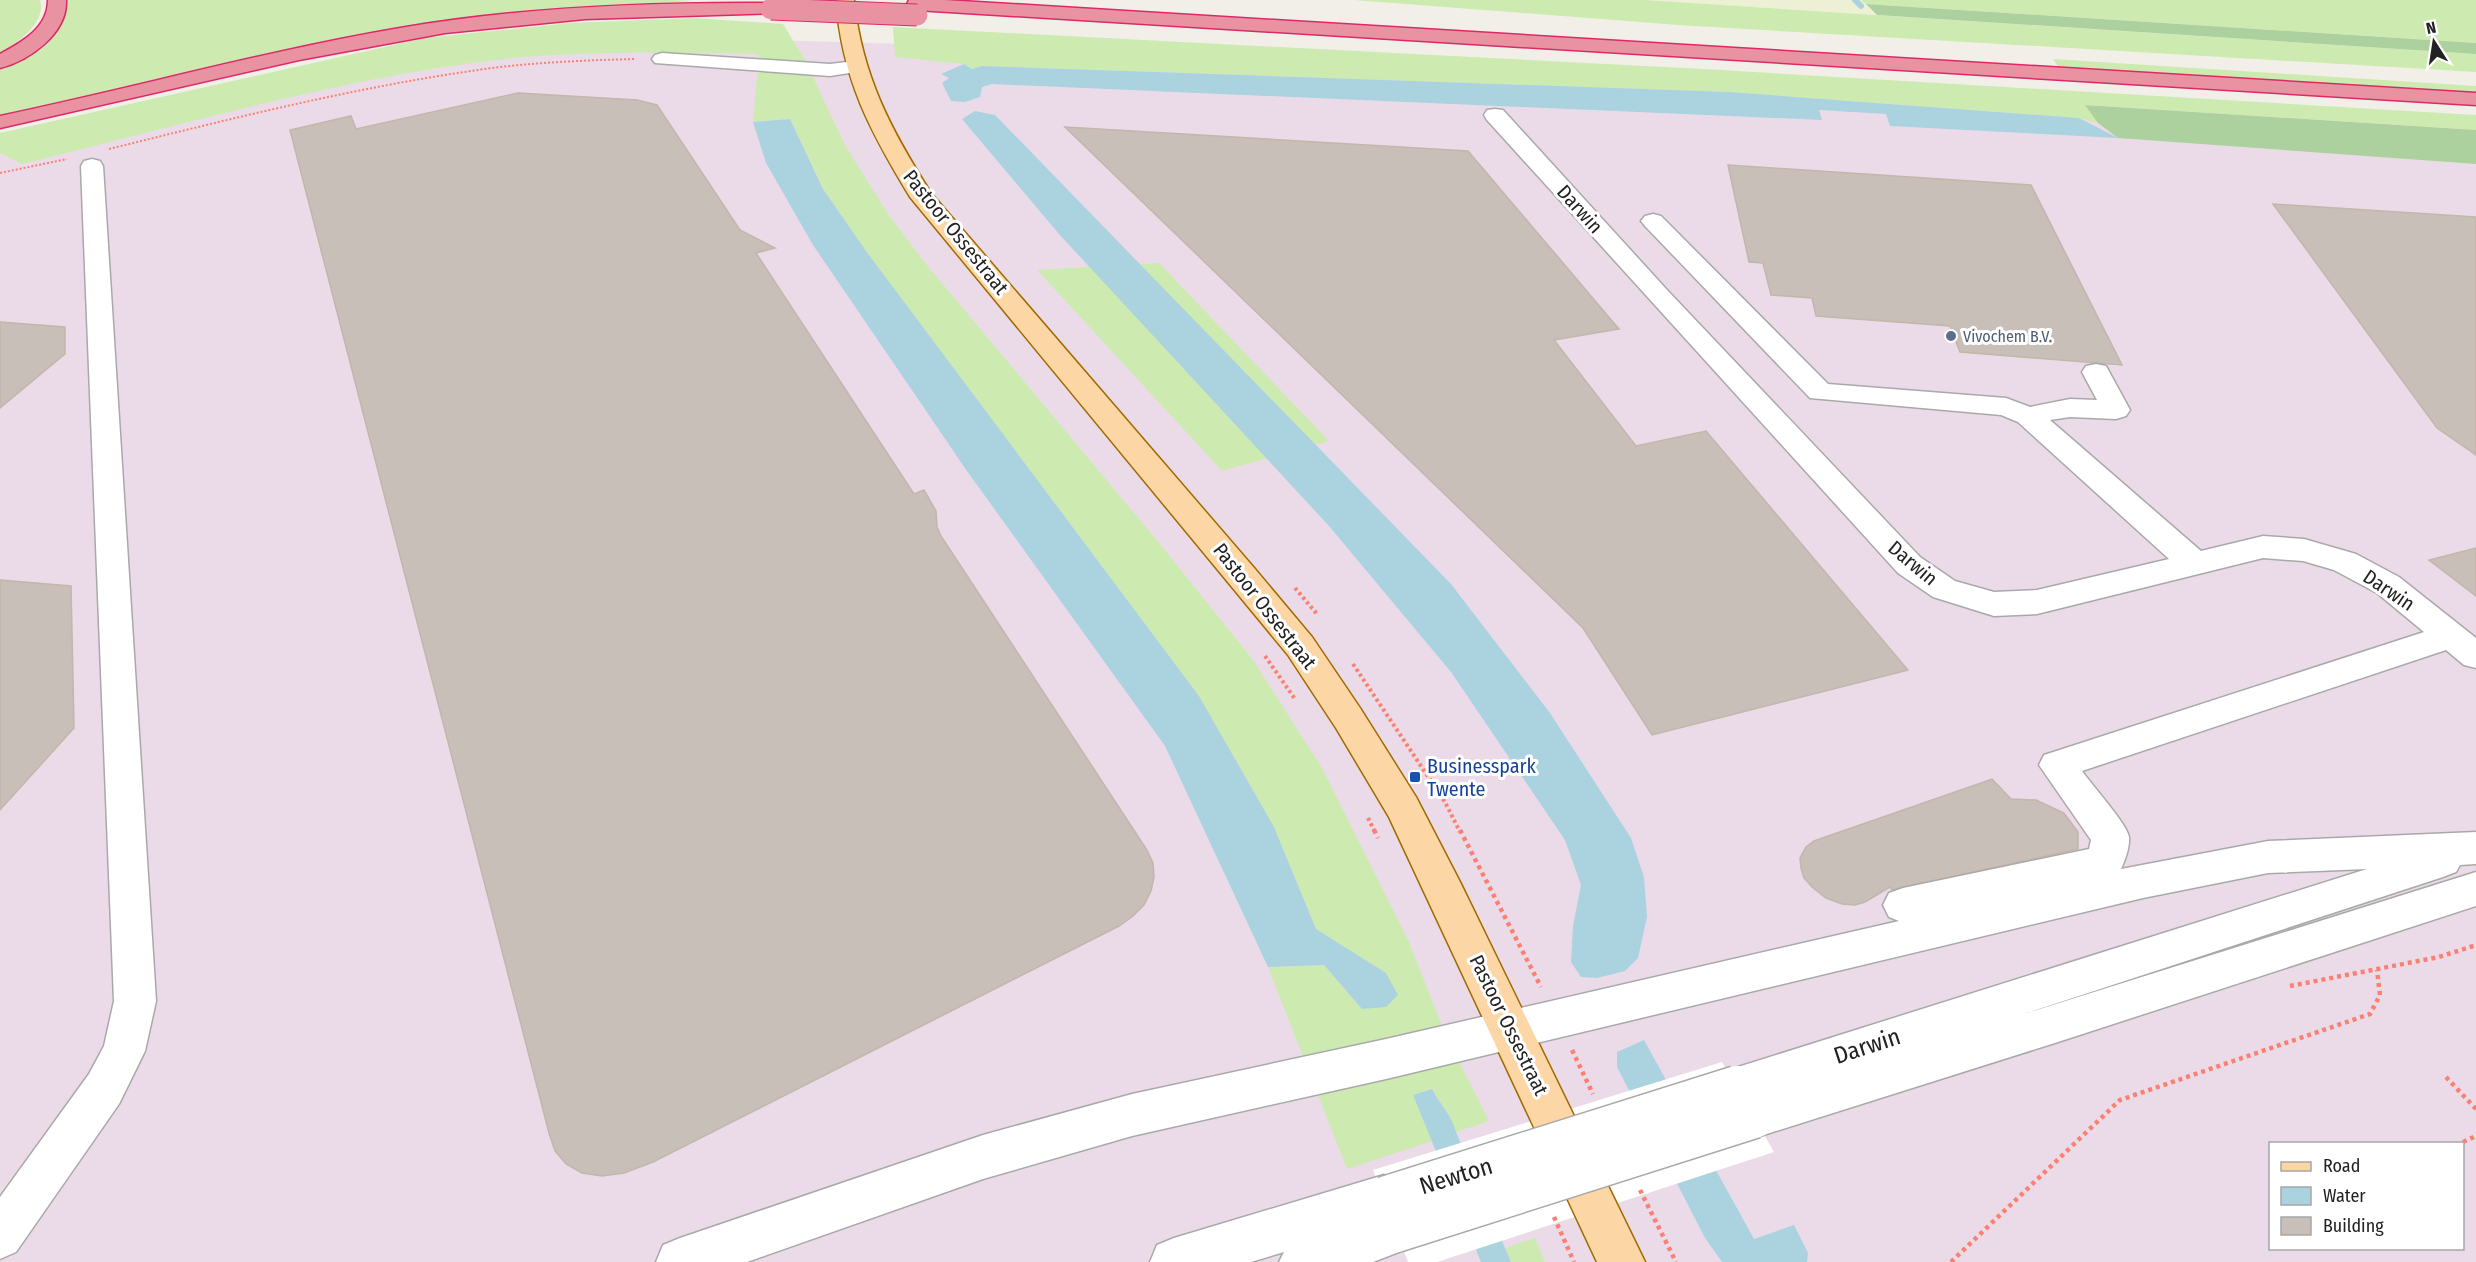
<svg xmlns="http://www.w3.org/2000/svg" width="2476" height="1262" font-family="'Fira Sans Condensed',sans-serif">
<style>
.industrial{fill:#ebdbe8;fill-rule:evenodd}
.farmland{fill:#eef0d5}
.grass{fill:#cdebb0}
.forest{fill:#add19e}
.water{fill:#aad3df}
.pier{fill:#fff}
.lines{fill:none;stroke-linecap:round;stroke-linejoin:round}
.stream{stroke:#aad3df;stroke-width:6}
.building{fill:#c7bfb8;stroke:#c4b6ab;stroke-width:1.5}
.minor-casing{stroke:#a9a9a9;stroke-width:3}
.major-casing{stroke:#a06b00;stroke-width:3}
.highway-casing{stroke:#dc2a67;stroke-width:3}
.path-far2{stroke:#fa8072;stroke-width:2;stroke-dasharray:2 2;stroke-linecap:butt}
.path-far1{stroke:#fa8072;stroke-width:4;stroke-dasharray:3 3;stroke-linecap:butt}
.path{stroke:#fa8072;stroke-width:4.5;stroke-dasharray:4 4;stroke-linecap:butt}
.minor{fill:#fff;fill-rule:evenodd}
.major{fill:#fcd6a4;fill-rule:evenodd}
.highway{fill:#e892a2;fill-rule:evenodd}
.minor-bridge-casing{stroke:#a9a9a9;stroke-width:45;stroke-linecap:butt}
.highway-bridge-casing{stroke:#dc2a67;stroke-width:23;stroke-linecap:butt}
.minor-bridge{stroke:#fff;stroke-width:42}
.highway-bridge{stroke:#e892a2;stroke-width:21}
.service-dot{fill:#5c6f8a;stroke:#fff;stroke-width:2}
.transit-dot{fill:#1a4fb4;stroke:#fff;stroke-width:2}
.labels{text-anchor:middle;stroke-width:6;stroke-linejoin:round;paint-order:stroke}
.far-service-label{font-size:16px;fill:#4e5e75;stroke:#fff;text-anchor:start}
.street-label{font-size:20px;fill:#222;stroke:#fff}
.transit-label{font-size:20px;fill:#164399;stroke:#fff;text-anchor:start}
.near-street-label{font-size:24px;fill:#222;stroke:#fff}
</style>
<rect width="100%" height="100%" fill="#f2efe9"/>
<!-- industrial -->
<path class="industrial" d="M669,37L903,44L2476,130V1262H0V148L346,73ZM2270,1144H2462V1248H2270Z"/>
<!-- farmland -->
<path class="farmland" d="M1644,0H1861L1877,15Z"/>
<!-- grass -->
<path class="grass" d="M0,0H40C47,23 16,43 0,54Z
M64,0H670L696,1L522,11L418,25L319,43L0,116V67L61,22L64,15Z
M1354,0H1644L2476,54V72L1678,25Z
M1861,0H2476V43L1866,4Z
M694,18L783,24L804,58L845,145L888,214L926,264L1160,544L1253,660L1322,768L1409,942L1446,1036L1489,1121L1456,1132C1451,1114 1441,1106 1432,1089L1413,1095L1432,1141L1347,1169L1268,967L1324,965L1362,1009L1386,973L1316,929L1274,827L1199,696L866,251L823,189L790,119L753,122L759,54C671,53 584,50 496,60C336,79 179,126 22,164L0,153V133L425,38L570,23Z
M893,27L1704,69L2476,115V130L2086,105L2098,123L2079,118L1729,92L982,66L972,69L964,64L895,57Z
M2053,59L2476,86V98L2062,73Z
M1159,263L1329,441L1222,471L1037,270Z
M1535,1238L1545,1262H1511L1505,1248Z"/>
<!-- forest -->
<path class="forest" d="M1866,4L2476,43V54L1877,15Z
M2085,105L2476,130V164L2118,138L2098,123Z"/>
<!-- water -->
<path class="water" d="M964,64L972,69L982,66L1729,92L2079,118L2118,138L1890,126L1886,114L1819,110L1822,120L992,84L982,87L980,97L965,102L951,101L942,83L949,78L941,74Z
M975,111L995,115L1451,584L1550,713L1631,838L1644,877L1647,917L1638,958L1625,971L1597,978L1581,977L1571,962L1573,926L1581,885L1565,840L1451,672L1329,526L1059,234L962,119Z
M790,119L823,189L866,251L1199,696L1274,827L1316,929L1386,973L1398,995L1386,1007L1362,1009L1324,965L1268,967L1165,746L967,471L813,245L766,163L753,122Z
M1644,1040L1754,1239L1794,1225L1808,1253L1807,1262H1722L1705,1238L1617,1067V1052Z
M1432,1089C1441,1106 1451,1114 1456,1132L1511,1262H1481L1413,1095Z"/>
<!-- pier -->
<path class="pier" d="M1722,1062L1774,1152L1437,1262H1408L1373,1170Z"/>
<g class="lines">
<!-- stream -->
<path class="stream" d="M1855,0L1861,6"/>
</g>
<!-- building -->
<path class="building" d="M518,93L637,100L657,105L740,230L775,248L756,253L914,494L924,490L936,511L937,527L941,536L1147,850L1153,863L1154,877L1151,891L1144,905L1133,916L1119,926L653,1162L624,1173L602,1176L582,1173L566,1164L555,1151L549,1133L290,130L351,116L356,129Z
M1065,127L1468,151L1619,329L1554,340L1636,446L1706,431L1908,670L1652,735L1583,628Z
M1728,165L2031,185L2122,365L1960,352L1950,326L1816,316L1812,298L1771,295L1763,263L1749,262Z
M2273,204L2476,217V455L2437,428Z
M0,322L65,327V354L0,408Z
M2476,548V596L2429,560Z
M0,580L71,586L74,728L0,810Z
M1992,779L2011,799L2036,800L2064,813L2078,832V849L1892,890L1890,887L1865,902L1855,905L1842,904L1826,898L1812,887L1804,878L1801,868L1800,858L1806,847L1814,841Z"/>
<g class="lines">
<defs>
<path id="minor" d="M662,53L830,64L855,61L862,63L865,67L862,71L830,76L655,63L652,59L655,55Z
M1495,109L1503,110L1668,291L1920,557L1955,581L1994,592L2037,590L2169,559L2018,422L2001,415L1810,398L1645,226L1641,221L1645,216L1653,214L1661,216L1828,384L2006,398L2030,407L2070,399L2097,400L2082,372L2086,366L2096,364L2106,366L2130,410L2126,416L2116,419L2070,417L2050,420L2201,551L2263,536L2304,539L2356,554L2399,577L2476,638V668L2464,665L2446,650L2082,771C2091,784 2127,824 2129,837C2130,846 2125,861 2121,869L2268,841L2476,832V864L2460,865L2456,872L2443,877L2027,1013L2476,872V906L2058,1042L1754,1138L1738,1132L1732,1117L1736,1107L1722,1102L1715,1087L1722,1072L2367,869L2268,873L2143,898L1386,1079L1132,1136L983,1179L747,1262H656L663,1245L680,1238L983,1135L1132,1094L1386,1039L1899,921L1889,917L1883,905L1889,893L1903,888L2089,849L2091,840L2039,765L2044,755L2424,632L2377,593L2334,570L2303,561L2263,558L2037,614L1994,616L1933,597L1898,573L1487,120L1484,115L1487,110Z
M92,159L100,161L103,166L156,1001L145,1051L119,1104L16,1252L0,1259V1197L89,1074L104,1046L114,1001L81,166L84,161Z
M1384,1175L1400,1182L1407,1198L1402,1210L1412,1215L1419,1231L1412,1247L1373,1262H1279L1284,1252L1251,1262H1150L1157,1245L1174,1238Z"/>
<path id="major" d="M836,0H854C862,76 891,130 931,193L1255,569L1312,637L1360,708L1416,797L1460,882L1645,1262H1597L1389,817L1336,728L1288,655L910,197C870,131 842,79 836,0Z"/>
<path id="highway" d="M48,0H66C68,33 29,61 0,68V54C22,42 48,28 48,0Z
M909,0H944L2476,93V105L916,10L909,8L907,4Z
M771,3L778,5L781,9L778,13L585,19L445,33L299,60L0,128V116C134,88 265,51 400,28C522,7 647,2 771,3Z"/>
</defs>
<!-- minor casing -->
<use href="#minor" class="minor-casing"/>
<!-- major casing -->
<use href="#major" class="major-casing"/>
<!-- highway casing -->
<use href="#highway" class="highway-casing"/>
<!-- path-far2 -->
<path class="path-far2" d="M109,149C238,117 368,84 500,67C545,62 591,60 636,59
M0,173L67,159"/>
<!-- path-far1 -->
<path class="path-far1" d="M1295,588L1317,614
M1265,656L1295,699
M1353,664L1445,802L1460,832
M1368,818L1375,832"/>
<!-- path -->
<path class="path" d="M1374,830L1378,838
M1460,830L1541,987
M2290,986L2439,957L2476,945
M1572,1050L1593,1094
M2446,1077L2476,1109
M2463,1142L2476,1136
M1640,1190L1676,1262
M1554,1217L1574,1262
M1951,1262L2120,1100L2370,1014L2380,995L2377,970"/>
<!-- minor -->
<use href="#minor" class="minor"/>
<!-- major -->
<use href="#major" class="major"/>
<!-- highway -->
<use href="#highway" class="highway"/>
<defs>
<path id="minor-bridge" d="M1384,1198L1737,1087
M1396,1231L1754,1117"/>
<path id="highway-bridge" d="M771,9L917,15"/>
</defs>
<!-- minor-bridge casing -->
<use href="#minor-bridge" class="minor-bridge-casing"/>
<!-- highway-bridge casing -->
<use href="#highway-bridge" class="highway-bridge-casing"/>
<!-- minor-bridge -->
<use href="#minor-bridge" class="minor-bridge"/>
<!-- highway-bridge -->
<use href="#highway-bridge" class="highway-bridge"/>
</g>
<!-- markers -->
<circle class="service-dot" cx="1951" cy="336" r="6"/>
<rect class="transit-dot" x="1409" y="771" width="12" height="12" rx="3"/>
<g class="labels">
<!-- far-service labels -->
<g class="far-service-label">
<text x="1963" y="342">Vivochem B.V.</text>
</g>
<!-- street labels -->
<g class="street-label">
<text transform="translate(1580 209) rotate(48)" y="7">Darwin</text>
<text transform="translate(956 232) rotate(51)" y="7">Pastoor Ossestraat</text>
<text transform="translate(1913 563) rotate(40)" y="7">Darwin</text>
<text transform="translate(2389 590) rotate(34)" y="7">Darwin</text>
<text transform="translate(1265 606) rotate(52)" y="7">Pastoor Ossestraat</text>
<text transform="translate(1509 1025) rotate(64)" y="7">Pastoor Ossestraat</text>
</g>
<!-- transit labels -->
<g class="transit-label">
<text x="1427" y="773">Businesspark<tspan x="1427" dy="23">Twente</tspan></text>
</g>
<!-- near-street labels -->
<g class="near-street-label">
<text transform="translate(1867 1046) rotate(-18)" y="8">Darwin</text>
<text transform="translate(1456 1176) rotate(-17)" y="8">Newton</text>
</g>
</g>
<!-- legend -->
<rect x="2269" y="1142" width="195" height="108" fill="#ffffff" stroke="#a7a7a7" stroke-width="1.5"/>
<rect x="2281" y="1162" width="30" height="9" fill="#fcd6a4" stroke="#a7a7a7" stroke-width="1.5"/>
<text x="2323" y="1172" font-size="18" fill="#222222">Road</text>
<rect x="2281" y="1187" width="30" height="18" fill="#aad3df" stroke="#a7a7a7" stroke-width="1.5"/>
<text x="2323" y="1202" font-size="18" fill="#222222">Water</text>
<rect x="2281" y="1217" width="30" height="18" fill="#c7bfb8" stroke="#a7a7a7" stroke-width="1.5"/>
<text x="2323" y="1232" font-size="18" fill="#222222">Building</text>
<!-- north arrow -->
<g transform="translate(2434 42) rotate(348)" stroke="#ffffff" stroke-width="4.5" paint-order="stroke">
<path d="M0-4.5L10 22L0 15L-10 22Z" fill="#222222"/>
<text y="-9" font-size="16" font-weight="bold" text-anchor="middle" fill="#222222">N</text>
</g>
</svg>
